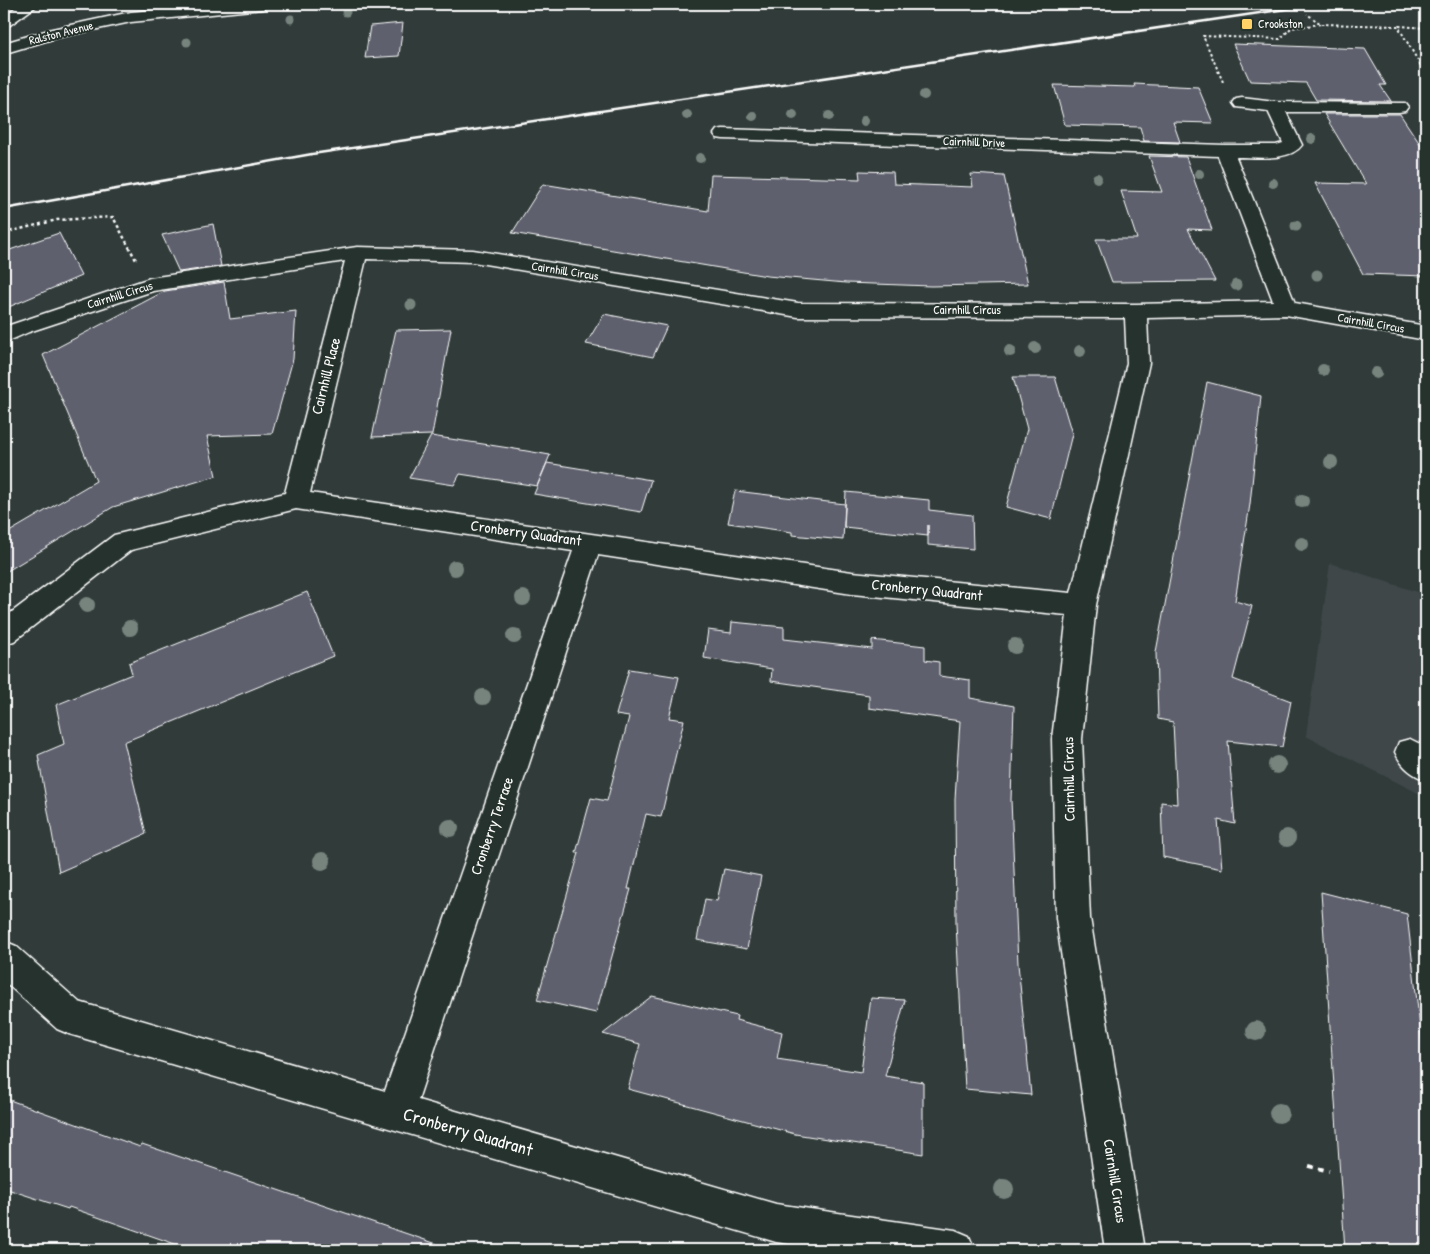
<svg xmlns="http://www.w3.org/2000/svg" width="1430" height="1254" font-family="'Patrick Hand',sans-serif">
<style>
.built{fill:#3f474a}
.building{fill:#5f616e;stroke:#fff}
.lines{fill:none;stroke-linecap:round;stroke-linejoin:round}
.minor-casing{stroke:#fff;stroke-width:3}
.path-far2{stroke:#fff;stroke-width:2;stroke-dasharray:2.5 2.5;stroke-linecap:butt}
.path-far1{stroke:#fff;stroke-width:2.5;stroke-dasharray:3 3;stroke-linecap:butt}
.path{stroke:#fff;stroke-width:4;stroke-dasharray:5 5;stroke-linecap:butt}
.minor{fill:#26332d;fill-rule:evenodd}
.rail{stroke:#fff;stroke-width:2.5}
.tree{fill:#77847e}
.poi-dot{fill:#ffd166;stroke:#26332d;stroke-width:2}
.labels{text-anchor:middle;stroke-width:4;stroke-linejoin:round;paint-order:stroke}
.far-poi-label{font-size:12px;fill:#fff;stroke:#26332d;text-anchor:start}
.far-street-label{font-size:12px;fill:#fff;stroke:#26332d}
.street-label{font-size:15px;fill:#fff;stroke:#26332d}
.near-street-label{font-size:18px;fill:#fff;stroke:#26332d}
</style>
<rect width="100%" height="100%" fill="#313c3a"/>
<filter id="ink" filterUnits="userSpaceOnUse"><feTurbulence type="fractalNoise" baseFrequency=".02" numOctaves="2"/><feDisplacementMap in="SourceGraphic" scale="10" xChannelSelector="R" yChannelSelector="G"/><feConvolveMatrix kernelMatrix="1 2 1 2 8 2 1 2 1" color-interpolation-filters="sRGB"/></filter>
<g filter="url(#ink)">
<!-- built -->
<path class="built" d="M1330,563L1426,595V797L1306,736Z"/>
<!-- building -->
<path class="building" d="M403,23L399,56L365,58L370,26Z
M1233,44L1365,49L1386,85H1380L1391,101L1316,100L1306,83L1250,81Z
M1134,84L1198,87L1213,123L1173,122L1180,142L1144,141L1140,127L1065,125L1054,85L1135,87Z
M1324,114H1400L1426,153V276L1363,274L1315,183L1366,184Z
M1149,156L1186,157L1212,230L1188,229L1215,281L1112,282L1096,239H1137L1121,191L1162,192Z
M859,171L893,172L894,184L973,187L971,174L1004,176L1028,284L931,286L846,283L767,276L512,233L543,184L708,211L711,175L860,179Z
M213,224L221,266L179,272L162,235Z
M59,233L81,276L4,309V252Z
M224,282L230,319L296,311L293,359L272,434L207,436L216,476L113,507L4,573V535L96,481L43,355L165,291Z
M604,314L667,326L653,357L586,344Z
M451,329L432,435L372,437L396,330Z
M1013,377H1055L1072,434L1051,519L1006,507L1027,429Z
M1207,382L1261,396L1250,504L1235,601L1252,606L1233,679L1291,701L1282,747L1228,741L1235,824L1218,820L1222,869L1163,857L1161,802L1177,804L1173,722L1158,719L1156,652Z
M431,436L509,448L550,455L537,486L460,474L454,485L409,478Z
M547,463L651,480L641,512L534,494Z
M735,491L845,504L843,540L792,535V532L728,523Z
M846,492L929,500V510L972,515L973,549L928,545V525V536L844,527Z
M307,592L333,656L124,742L146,834L59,872L38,755L64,744L56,705L132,674L129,663Z
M732,622L784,627V639L872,649V640L925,646V660L939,662V676L970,680V698L1014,706L1011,800L1018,964L1031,1095L965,1089L956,924L955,799L960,721L869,708V695L771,681L772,669L704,658L708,630L731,633Z
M629,669L679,677L669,718L684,720L661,817L646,814L628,889H631L596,1013L537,1000L579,853H576L591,798L607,801L629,717L616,715Z
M724,869L761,876L747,949L697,940L705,899L717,901Z
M1321,892L1407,914L1426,1080V1250H1345Z
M652,996L737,1016L736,1020L782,1032L777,1059L861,1072L871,998L905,1000L885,1076L923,1082V1154L795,1134L628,1089L640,1044L603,1034Z
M4,1098L140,1147L142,1144L437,1244L436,1250H192L69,1207L68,1209L4,1188Z"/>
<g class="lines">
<defs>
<path id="minor" d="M21,4H39L10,25L4,27V15Z
M218,4H271L263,9L131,22L56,38L9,52L4,51V43L52,29L131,12Z
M1242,98L1275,102L1405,103L1408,107L1405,111L1399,112H1286L1302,145C1290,162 1255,157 1236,157L1295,303L1426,326V340L1286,315L1147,318L1149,363L1096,605L1082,739L1090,918L1145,1250H1105L1056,918L1052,739L1067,615L852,594L598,555L418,1100L776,1204L955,1230L969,1236L975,1250H827L776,1242L69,1034L57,1029L4,981V941L16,946L79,1002L385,1091L573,551L296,509L131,550L14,641L4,644V618L114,535L285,493L345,261L153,291L29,332L4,343V327L150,278L357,247L473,250L798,303L1136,304L1273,301L1218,156L723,139L717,138L714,134L717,130L723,129L1225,145H1276L1283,143L1268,111L1236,107L1233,103L1236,99ZM366,259L473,262L798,317L1125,318L1127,363L1071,593L852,572L310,493Z
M1410,739L1426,747V780C1412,775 1401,766 1395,752L1399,742Z"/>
</defs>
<!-- minor casing -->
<use href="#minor" class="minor-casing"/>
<!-- path-far2 -->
<path class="path-far2" d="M1321,24L1398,26L1426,75
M1399,26L1426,28
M1223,82L1203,36L1280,39L1291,28L1321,24L1307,14"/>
<!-- path-far1 -->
<path class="path-far1" d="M4,233L57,220L113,217L136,260"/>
<!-- path -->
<path class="path" d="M1309,1166L1329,1171"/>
<!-- minor -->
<use href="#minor" class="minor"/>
<!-- rail -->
<path class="rail" d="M4,209L312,154L1320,4"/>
</g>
<!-- trees -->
<g class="tree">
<circle cx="346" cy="12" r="4.5"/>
<circle cx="291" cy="19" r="4.5"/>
<circle cx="187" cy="42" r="4.5"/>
<circle cx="924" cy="95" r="5"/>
<circle cx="687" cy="115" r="5"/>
<circle cx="793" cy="115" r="5"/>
<circle cx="753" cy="116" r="5"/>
<circle cx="829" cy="116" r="5"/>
<circle cx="864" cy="121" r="5"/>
<circle cx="1312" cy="139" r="5"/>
<circle cx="700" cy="158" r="5"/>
<circle cx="1199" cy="174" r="5"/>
<circle cx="1097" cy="178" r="5"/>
<circle cx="1273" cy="183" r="5"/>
<circle cx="1296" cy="226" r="5.5"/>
<circle cx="1317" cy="275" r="5.5"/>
<circle cx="1236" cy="285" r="5.5"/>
<circle cx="411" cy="305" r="5.5"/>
<circle cx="1035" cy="348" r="6"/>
<circle cx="1010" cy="351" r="6"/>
<circle cx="1080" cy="351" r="6"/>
<circle cx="1323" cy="370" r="6"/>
<circle cx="1376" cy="373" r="6"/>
<circle cx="1331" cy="462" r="7"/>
<circle cx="1302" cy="501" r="7"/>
<circle cx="1302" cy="544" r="7"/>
<circle cx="455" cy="568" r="8"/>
<circle cx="523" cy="598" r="8"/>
<circle cx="87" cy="605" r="8"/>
<circle cx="130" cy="628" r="8"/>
<circle cx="514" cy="636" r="8"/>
<circle cx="1015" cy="646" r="8"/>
<circle cx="483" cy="697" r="8"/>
<circle cx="1277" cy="765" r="9"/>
<circle cx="450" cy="828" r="9"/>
<circle cx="1287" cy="838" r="9"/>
<circle cx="322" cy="861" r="9"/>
<circle cx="1256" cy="1031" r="10"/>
<circle cx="1279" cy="1113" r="10"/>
<circle cx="1004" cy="1189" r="10"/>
</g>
</g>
<!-- markers -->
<rect class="poi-dot" x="1241" y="18" width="12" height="12" rx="2.5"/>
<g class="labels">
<!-- far-poi labels -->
<g class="far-poi-label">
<text x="1258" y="28">Crookston</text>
</g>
<!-- far-street labels -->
<g class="far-street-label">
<text transform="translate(61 33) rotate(-14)" y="4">Ralston Avenue</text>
<text transform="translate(974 142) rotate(2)" y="4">Cairnhill Drive</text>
<text transform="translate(565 271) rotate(9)" y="4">Cairnhill Circus</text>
<text transform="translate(120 295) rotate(-17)" y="4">Cairnhill Circus</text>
<text x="967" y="314">Cairnhill Circus</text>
<text transform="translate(1371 323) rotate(10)" y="4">Cairnhill Circus</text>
</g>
<!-- street labels -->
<g class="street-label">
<text transform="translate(326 376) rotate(-76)" y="5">Cairnhill Place</text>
<text transform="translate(526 533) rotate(8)" y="5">Cronberry Quadrant</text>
<text transform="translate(927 590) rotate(6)" y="5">Cronberry Quadrant</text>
<text transform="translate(1069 779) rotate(-91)" y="5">Cairnhill Circus</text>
<text transform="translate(492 826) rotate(-71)" y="5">Cronberry Terrace</text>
<text transform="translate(1115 1181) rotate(81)" y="5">Cairnhill Circus</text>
</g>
<!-- near-street labels -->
<g class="near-street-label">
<text transform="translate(468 1132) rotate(16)" y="6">Cronberry Quadrant</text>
</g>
</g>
<!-- margin -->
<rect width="1430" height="1254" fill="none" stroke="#26332d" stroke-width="20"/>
<rect x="10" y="10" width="1410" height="1234" fill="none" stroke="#fff" stroke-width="2" filter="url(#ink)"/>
</svg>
